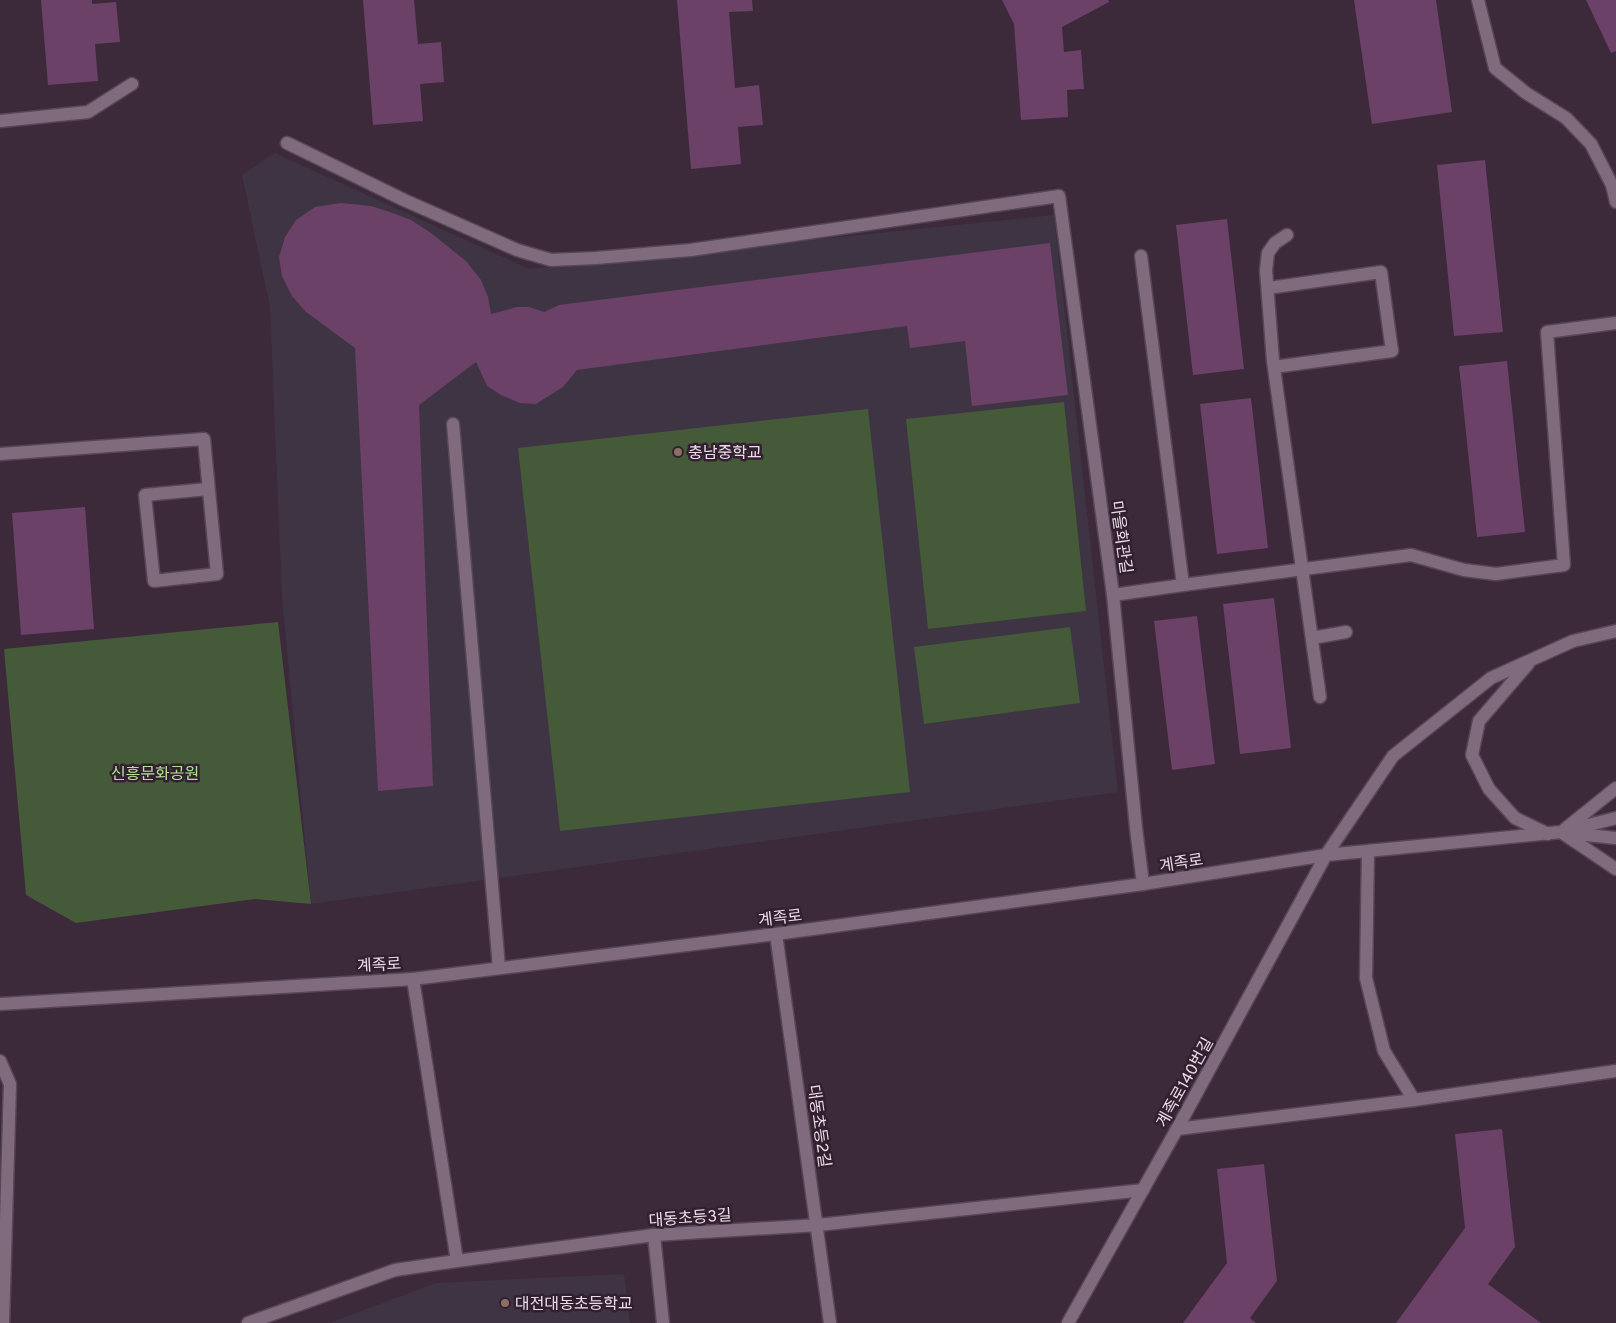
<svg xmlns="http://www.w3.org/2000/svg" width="1616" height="1323" font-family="Overpass,'Noto Sans KR',sans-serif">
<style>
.education{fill:#3f3443}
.green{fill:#455a39}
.building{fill:#6b4168}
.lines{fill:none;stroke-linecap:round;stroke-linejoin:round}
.lane-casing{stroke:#564755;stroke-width:15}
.street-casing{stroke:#564755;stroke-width:15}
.secondary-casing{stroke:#564755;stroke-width:15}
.lane{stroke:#806b7e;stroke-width:12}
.street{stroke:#806b7e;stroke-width:12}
.secondary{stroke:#806b7e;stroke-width:12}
.education-dot{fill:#8d6e63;stroke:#322030;stroke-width:2}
.labels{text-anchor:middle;stroke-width:5;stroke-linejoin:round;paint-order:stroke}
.poi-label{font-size:16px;fill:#e9dce7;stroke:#322030;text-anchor:start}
.street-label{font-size:16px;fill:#e9dce7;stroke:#322030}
.park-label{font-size:16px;fill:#b1e196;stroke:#322030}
</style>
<rect width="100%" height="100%" fill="#3c2a3b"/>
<!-- education -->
<path class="education" d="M275,153L529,269L1054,215L1118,792L311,904L282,597L270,307L242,175Z
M624,1274L630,1323H330L436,1283Z"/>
<!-- green -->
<path class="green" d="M1064,402L1086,611L928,629L906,419Z
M868,409L910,792L560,831L518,448Z
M278,622L311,904L255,899L76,923L26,895L4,649Z
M1070,627L1080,703L924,724L914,647Z"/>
<!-- building -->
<path class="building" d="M41,0H92V4L116,2L120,42L95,44L98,81L48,85Z
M363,0H414L418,44L441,42L444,82L420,84L423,121L373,125Z
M677,0H752L753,11L729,12L735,88L759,85L763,125L738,127L741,164L691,169Z
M1002,0H1108L1109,2L1062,27L1064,52L1081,50L1084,89L1067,90L1068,117L1021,120L1014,24Z
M1354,0H1436L1452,112L1372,124Z
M1586,0H1616V51L1611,53Z
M1485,160L1503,332L1454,336L1437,165Z
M341,203L371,206L390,212L411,220L431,233L466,261L481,280L488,297L491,314L517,307H529L544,312L559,305L1050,243L1068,395L972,406L965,341L910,348L907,326L577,370L563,387L536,404L520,403L501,395L487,386L476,362L419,405L433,786L378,791L355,348L306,312L292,296L282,276L279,257L285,237L296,220L315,207Z
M1227,219L1244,369L1193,375L1176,225Z
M1507,361L1525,532L1477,537L1459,366Z
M1251,398L1268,548L1217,554L1200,404Z
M85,507L94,629L21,635L12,513Z
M1274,598L1291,748L1240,754L1223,604Z
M1197,616L1215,764L1172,770L1154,621Z
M1502,1129L1515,1247L1488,1284L1541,1323H1396L1465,1228L1455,1134Z
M1264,1164L1277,1281L1250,1318L1256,1323H1183L1227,1263L1217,1169Z"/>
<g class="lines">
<defs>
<path id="lane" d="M0,121L88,112L132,84
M1287,235L1275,243L1268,253L1266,270L1273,361L1320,697
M1141,256L1183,585L1411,555L1464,570L1496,574L1564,565L1547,332L1616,323
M1268,288L1381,272L1392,351L1274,367
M453,424L499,968
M0,454L204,439L217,574L154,581L145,495L208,489
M1113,595L1183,585
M1312,638L1346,632
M1368,851L1366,978L1384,1051L1414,1100
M654,1235L663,1323"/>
<path id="street" d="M1478,0L1495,68L1526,93L1566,118L1591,144L1612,185L1616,202
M287,143L404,200L517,250L551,260L596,258L691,250L1059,196L1113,595L1136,828L1143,884
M776,934L830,1323
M413,979L457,1261
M0,1061L10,1084L3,1323
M1177,1129L1414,1100L1616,1071
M248,1323L395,1270L457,1261L654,1235L818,1225L1143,1190"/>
<path id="secondary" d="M1528,664L1479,721L1472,755L1489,789L1515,818L1548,834
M1565,829L1616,788
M1561,832L1616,869
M1568,833L1616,838
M0,1004L413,979L776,934L1143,884L1326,855L1561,832L1616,818
M1068,1323L1177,1129L1326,855L1393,756L1491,678L1573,641L1616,631"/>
</defs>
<!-- lane casing -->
<use href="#lane" class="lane-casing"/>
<!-- street casing -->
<use href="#street" class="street-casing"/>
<!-- secondary casing -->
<use href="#secondary" class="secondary-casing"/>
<!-- lane -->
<use href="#lane" class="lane"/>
<!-- street -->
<use href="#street" class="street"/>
<!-- secondary -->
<use href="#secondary" class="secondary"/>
</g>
<!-- markers -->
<g class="education-dot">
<circle cx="678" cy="452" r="5"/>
<circle cx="505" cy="1303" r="5"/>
</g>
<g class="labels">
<!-- poi labels -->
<g class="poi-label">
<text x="688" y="458">충남중학교</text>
<text x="515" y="1309">대전대동초등학교</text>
</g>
<!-- street labels -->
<g class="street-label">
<text transform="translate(1122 537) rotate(82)" y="6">마을회관길</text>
<text transform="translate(1181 862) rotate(-9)" y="6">계족로</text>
<text transform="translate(780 917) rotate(-7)" y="6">계족로</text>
<text transform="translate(379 964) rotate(-3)" y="6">계족로</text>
<text transform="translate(1184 1082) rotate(-61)" y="6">계족로140번길</text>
<text transform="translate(820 1126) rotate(82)" y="6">대동초등2길</text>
<text transform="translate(690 1217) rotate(-4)" y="6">대동초등3길</text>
</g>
<!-- park labels -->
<g class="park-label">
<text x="155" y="779">신흥문화공원</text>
</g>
</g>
</svg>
